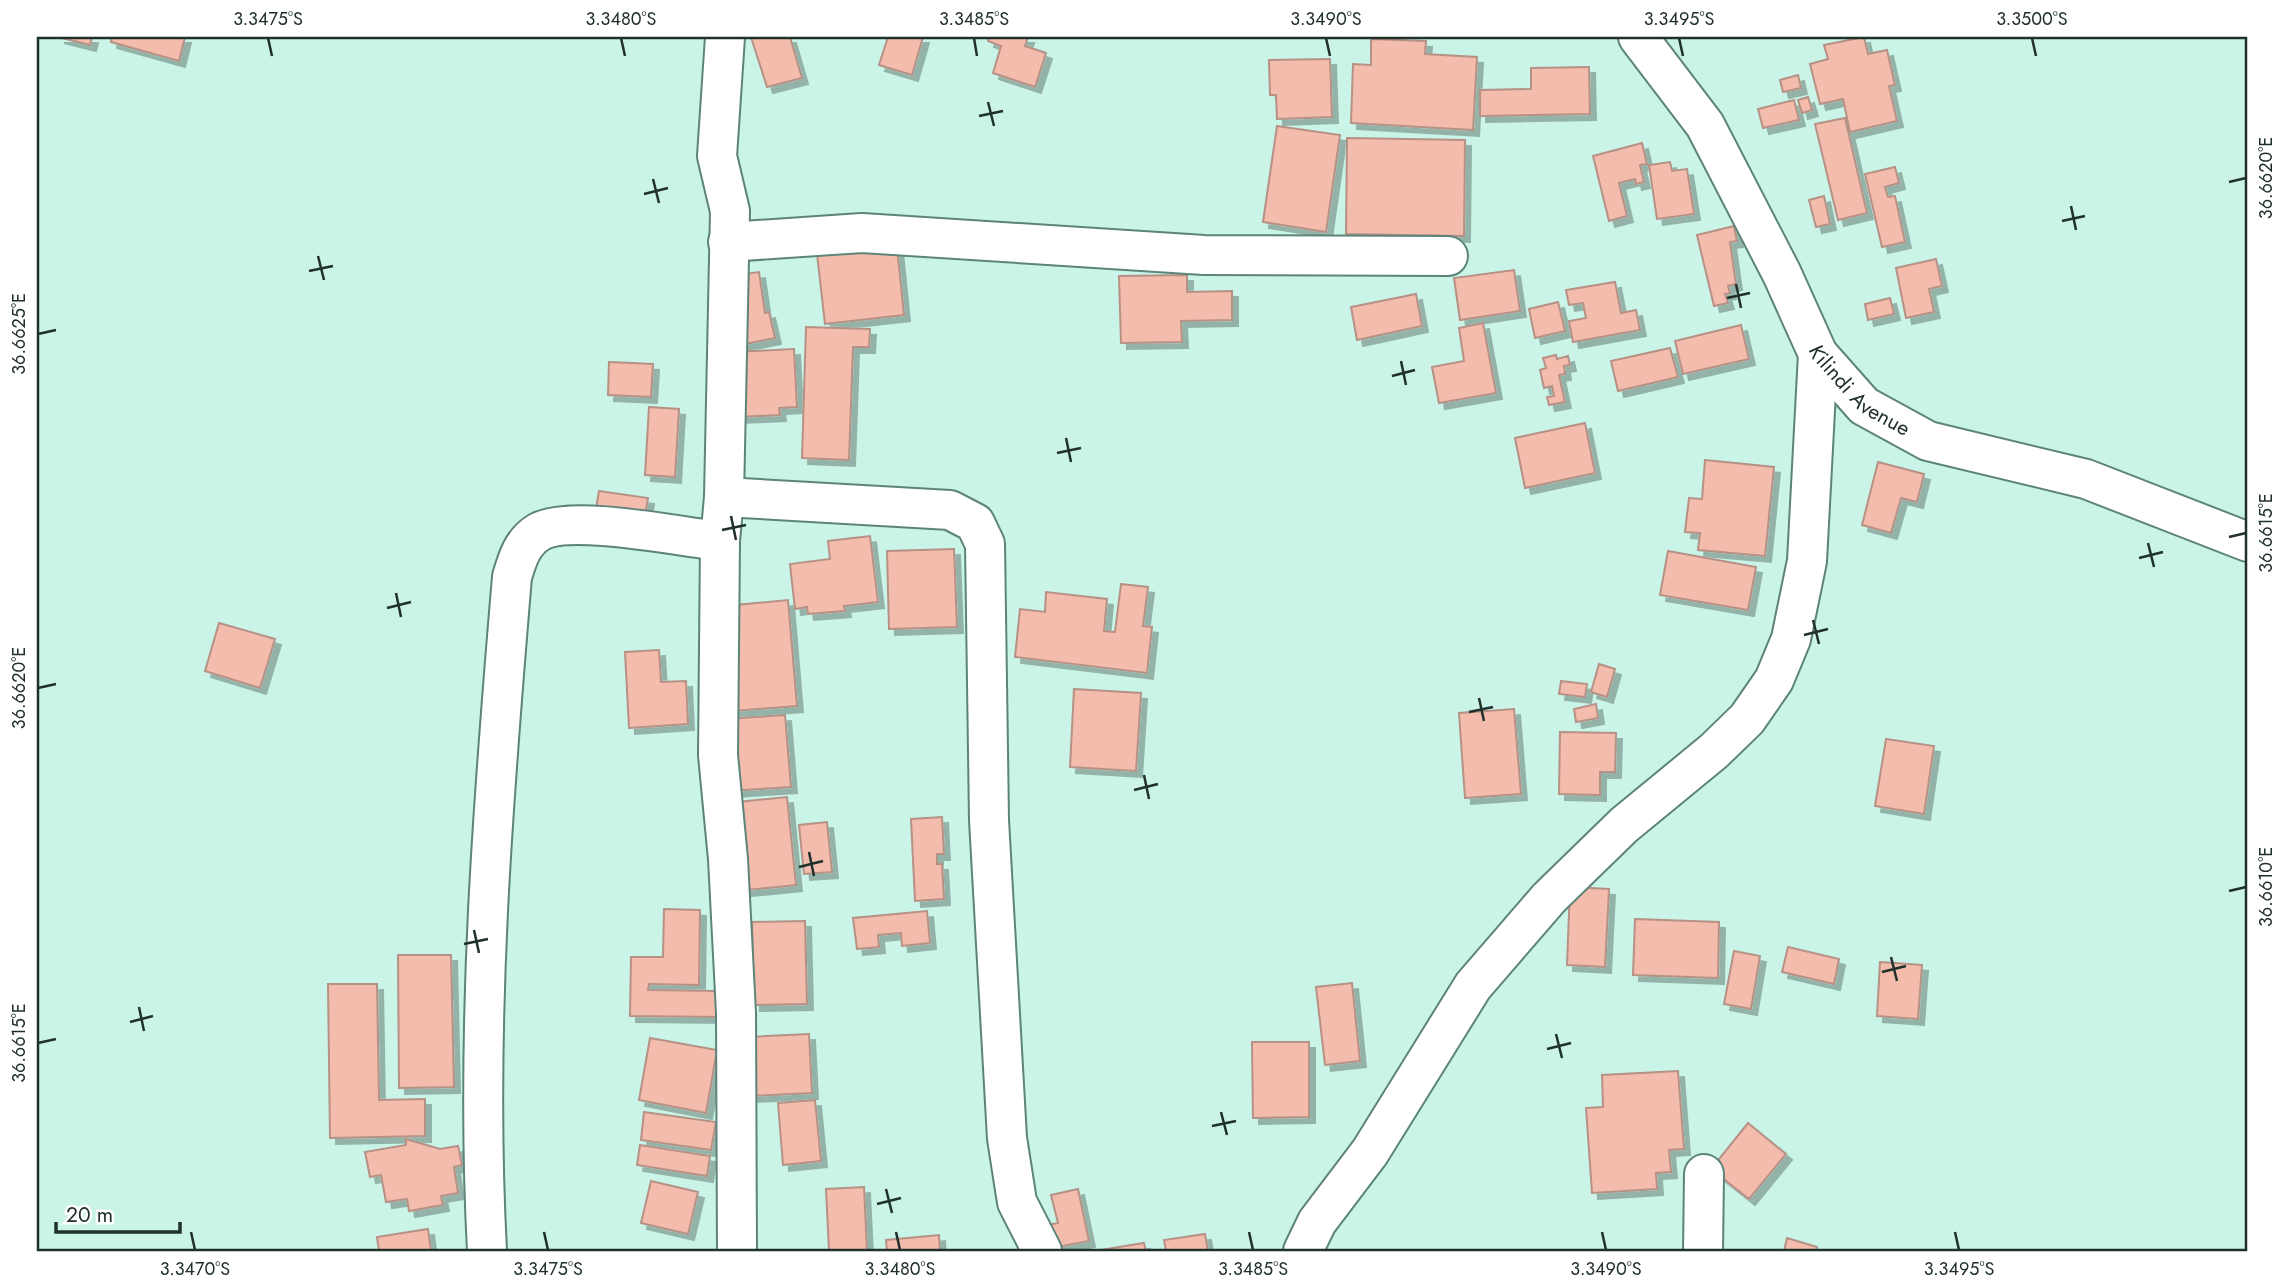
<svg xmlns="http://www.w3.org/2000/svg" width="2285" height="1288" font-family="Jost,sans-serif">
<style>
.building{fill:#f3bcac;stroke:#b69186;stroke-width:2;filter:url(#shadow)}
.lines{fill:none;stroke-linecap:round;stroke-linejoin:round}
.minor-casing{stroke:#5d8479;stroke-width:42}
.minor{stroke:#fff;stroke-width:38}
.ticks{fill:none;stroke:#20312c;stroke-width:2.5}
.labels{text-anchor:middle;stroke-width:7;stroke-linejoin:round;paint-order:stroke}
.street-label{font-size:21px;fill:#20312c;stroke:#fff}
.neatline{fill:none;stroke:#20312c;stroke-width:2.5}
.ticks-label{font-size:18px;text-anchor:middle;fill:#20312c}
</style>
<defs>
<filter id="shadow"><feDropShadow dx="6" dy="6" stdDeviation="0" flood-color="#0004"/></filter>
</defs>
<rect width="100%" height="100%" fill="#c9f4e7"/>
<!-- building -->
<path class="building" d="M58,37H92L90,45Z
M112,37H185L179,61L111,42Z
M751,37H790L802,78L767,87Z
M888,37H923L912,75L879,65Z
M989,37H1028L1025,46L1046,53L1035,87L993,73L1001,46L988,41Z
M1864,37L1868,54L1887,50L1895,85L1889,86L1897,121L1850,132L1843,99L1820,104L1810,64L1828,59L1824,45Z
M1371,39L1426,41L1425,54L1477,57L1473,130L1351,123L1353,64L1371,65Z
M1330,59L1332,117L1277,119L1276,95H1270L1269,60Z
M1589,67L1590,114L1480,116V90L1531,89V68Z
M1798,75L1801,88L1783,92L1780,80Z
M1808,97L1812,110L1802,113L1798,100Z
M1794,100L1799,120L1763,128L1758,109Z
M1845,118L1867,213L1838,220L1815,124Z
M1277,126L1340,135L1326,232L1263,222Z
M1347,138L1465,140L1464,236L1346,234Z
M1642,143L1647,164L1640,165L1644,182L1636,184L1635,179L1619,183L1627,216L1609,221L1593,156Z
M1670,162L1672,171L1687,169L1694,214L1657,219L1649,165Z
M1895,167L1899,183L1885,187L1888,197L1895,196L1905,242L1882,247L1865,174Z
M1824,196L1830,224L1816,227L1809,200Z
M1734,226L1737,241L1730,242L1736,284L1728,286L1730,293L1725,294L1728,303L1714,306L1697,235Z
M897,247L904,315L825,324L817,254Z
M1936,259L1942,286L1929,289L1934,312L1906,318L1896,268Z
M1514,270L1520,311L1460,320L1454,278Z
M759,272L765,313L769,312L775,338L740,345L729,276Z
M1187,275V292L1232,291V320L1181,321L1182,342L1121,343L1119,276Z
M1615,282L1621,313L1636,310L1640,330L1573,342L1569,321L1586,318L1583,303L1569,305L1566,290Z
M1416,294L1422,326L1357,340L1351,307Z
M1890,298L1894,314L1868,320L1865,304Z
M1558,302L1565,331L1535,338L1529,309Z
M1483,323L1496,393L1439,403L1432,367L1464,361L1459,328Z
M1741,325L1749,359L1683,374L1675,341Z
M806,327L870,329L869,347H853L849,460L802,458Z
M1670,348L1678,377L1618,391L1611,361Z
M794,349L797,407L779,408L780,415L737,417L734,352Z
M1556,355L1557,359L1568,356L1570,365L1564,366L1565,374L1559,375L1565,402L1549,405L1547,397L1554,396L1552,386L1544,388L1540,370L1546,368L1543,358Z
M609,362L653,364L651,397L608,395Z
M649,407L679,409L675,477L645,475Z
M1585,423L1595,473L1525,488L1515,438Z
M1705,460L1774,467L1765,556L1698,550L1700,533L1685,532L1689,498L1702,499Z
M1878,462L1924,474L1917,502L1901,498L1891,533L1862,525Z
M599,491L648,498L643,528L594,520Z
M870,536L878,602L844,606L845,611L808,614L807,607L795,609L790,564L830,559L828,541Z
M954,549L957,627L889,629L887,551Z
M1668,551L1756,567L1748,610L1660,595Z
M1121,584L1148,587L1143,626L1152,627L1147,673L1015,657L1020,609L1045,612L1046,592L1107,599L1104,631L1115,632Z
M788,600L797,706L734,711L725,606Z
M219,623L275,639L260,688L205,671Z
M659,650L661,682L686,681L688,724L629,728L625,652Z
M1599,664L1615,669L1607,697L1591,692Z
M1561,681L1587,684L1585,697L1559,694Z
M1074,689L1141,693L1136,771L1070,767Z
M1596,704L1598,718L1576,722L1574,709Z
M1514,709L1521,794L1465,798L1459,713Z
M785,715L791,787L730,791L725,719Z
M1560,732L1616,733L1615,772H1600V795L1559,794Z
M1886,739L1934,746L1924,814L1875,806Z
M787,797L796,885L737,891L728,803Z
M942,817L944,854H937V864H942L944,899L915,901L911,819Z
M827,822L832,872L804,874L799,825Z
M1570,887L1609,889L1605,967L1567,965Z
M664,909L700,910L699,985L649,984L648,990L718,991V1017L630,1016L631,957H663Z
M927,911L930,943L902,946L901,933L878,935L879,947L857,949L853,918Z
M1635,919L1719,922L1718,978L1633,975Z
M805,921L807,1004L754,1005L752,922Z
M1788,947L1839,959L1834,984L1782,972Z
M1734,951L1760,956L1751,1009L1724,1004Z
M398,955H451L454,1087L399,1088Z
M1880,962L1922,965L1918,1019L1877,1016Z
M1352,983L1360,1061L1325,1065L1316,987Z
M328,984H377L379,1100L425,1099V1136L330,1138Z
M809,1034L812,1093L749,1096L746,1037Z
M650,1038L717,1050L706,1113L639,1100Z
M1252,1042H1309V1117L1253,1118Z
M1678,1071L1684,1149L1669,1150L1671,1172L1656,1173L1657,1189L1592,1193L1586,1108L1603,1107L1602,1075Z
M815,1100L821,1161L783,1165L778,1103Z
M644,1112L716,1122L711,1150L641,1140Z
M1748,1123L1786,1154L1749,1199L1711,1169Z
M406,1139L440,1149L458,1146L462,1165L454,1167L458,1193L441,1196L443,1205L409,1211L407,1199L386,1202L381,1175L370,1177L365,1152L406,1145Z
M640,1145L710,1156L707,1176L637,1165Z
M651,1181L698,1192L688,1234L641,1223Z
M864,1187L867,1251H829L826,1189Z
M1078,1189L1089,1241L1047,1249L1042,1226L1058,1223L1051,1195Z
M428,1229L431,1251H379L377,1237Z
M1205,1234L1208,1251H1166L1164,1240Z
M939,1235L940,1251H887L886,1240Z
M1787,1238L1817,1247L1816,1251H1784Z
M1144,1243L1146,1251H1095L1125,1246Z"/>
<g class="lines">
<defs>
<g id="minor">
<path d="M725,37L717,156L730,211L724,497L720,541L718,755L728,859L736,1013L737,1251"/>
<path id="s1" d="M1638,37L1705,125L1782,274L1818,354L1864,406L1928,441L2086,479L2248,542"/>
<path d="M728,242L862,233L1204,255L1448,256"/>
<path d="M724,497L950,510L975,523L985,544L989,820L1007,1138L1017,1202L1042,1251"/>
<path d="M487,1251C475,1026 493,801 512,577C517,560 522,542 539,532C571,514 681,537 720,541"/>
<path d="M1303,1251L1317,1222L1370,1152L1473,986L1549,898L1624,825L1714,751L1747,719L1774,680L1791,639L1807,561L1818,354"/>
<path d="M1703,1251L1704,1174"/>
</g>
</defs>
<!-- minor casing -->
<use href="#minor" class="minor-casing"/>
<!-- minor -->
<use href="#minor" class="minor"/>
</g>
<!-- ticks -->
<path class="ticks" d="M268,38L272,56M621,38L625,56M974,38L977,56M1326,38L1330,56M1679,38L1683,56M2032,38L2036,56M988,102L994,126M979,116L1003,111M653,179L659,203M2229,182L2246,178M644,194L668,188M2071,206L2076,230M2062,221L2085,216M318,256L324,280M309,271L333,266M1736,284L1741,308M1727,298L1750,293M38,334L56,330M1401,361L1406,385M1392,376L1415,370M1066,438L1071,462M1057,453L1081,448M731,516L736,540M722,530L746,525M2229,537L2246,533M2148,543L2154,567M2139,558L2163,552M396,593L401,617M387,608L411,602M1813,620L1819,644M1804,635L1828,629M38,688L56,684M1479,698L1484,721M1469,712L1493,707M1144,775L1149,799M1134,790L1158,784M809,852L814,876M799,867L823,861M2229,891L2246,887M474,930L479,953M464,944L488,939M1891,957L1897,981M1882,972L1906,966M139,1007L144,1031M130,1022L153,1016M1556,1034L1562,1058M38,1043L56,1039M1547,1049L1571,1043M1221,1112L1227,1135M1212,1126L1236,1121M886,1189L892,1213M877,1204L901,1198M191,1232L195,1250M544,1232L548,1250M896,1232L900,1250M1249,1232L1253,1250M1602,1232L1606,1250M1955,1232L1959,1250"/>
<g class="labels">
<!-- street labels -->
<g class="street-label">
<text dy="7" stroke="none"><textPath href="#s1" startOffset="422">Kilindi Avenue</textPath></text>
</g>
</g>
<!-- border -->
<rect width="2285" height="1288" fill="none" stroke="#ffffff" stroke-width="77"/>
<!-- scale -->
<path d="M56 1222v10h124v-10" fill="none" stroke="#20312c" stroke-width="3.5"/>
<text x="66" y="1222" font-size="21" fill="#20312c" stroke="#ffffff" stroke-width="5" paint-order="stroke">20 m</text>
<rect x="38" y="38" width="2208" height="1212" class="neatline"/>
<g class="ticks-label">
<text x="268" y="25">3.3475°S</text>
<text x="621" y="25">3.3480°S</text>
<text x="974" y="25">3.3485°S</text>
<text x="1326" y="25">3.3490°S</text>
<text x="1679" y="25">3.3495°S</text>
<text x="2032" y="25">3.3500°S</text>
<text transform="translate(2266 178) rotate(-90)" y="6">36.6620°E</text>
<text transform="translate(19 334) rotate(-90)" y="6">36.6625°E</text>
<text transform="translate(2266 533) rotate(-90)" y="6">36.6615°E</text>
<text transform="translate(19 688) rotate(-90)" y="6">36.6620°E</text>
<text transform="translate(2266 887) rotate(-90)" y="6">36.6610°E</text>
<text transform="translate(19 1043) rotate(-90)" y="6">36.6615°E</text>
<text x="195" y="1275">3.3470°S</text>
<text x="548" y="1275">3.3475°S</text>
<text x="900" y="1275">3.3480°S</text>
<text x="1253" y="1275">3.3485°S</text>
<text x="1606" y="1275">3.3490°S</text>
<text x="1959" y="1275">3.3495°S</text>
</g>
</svg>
